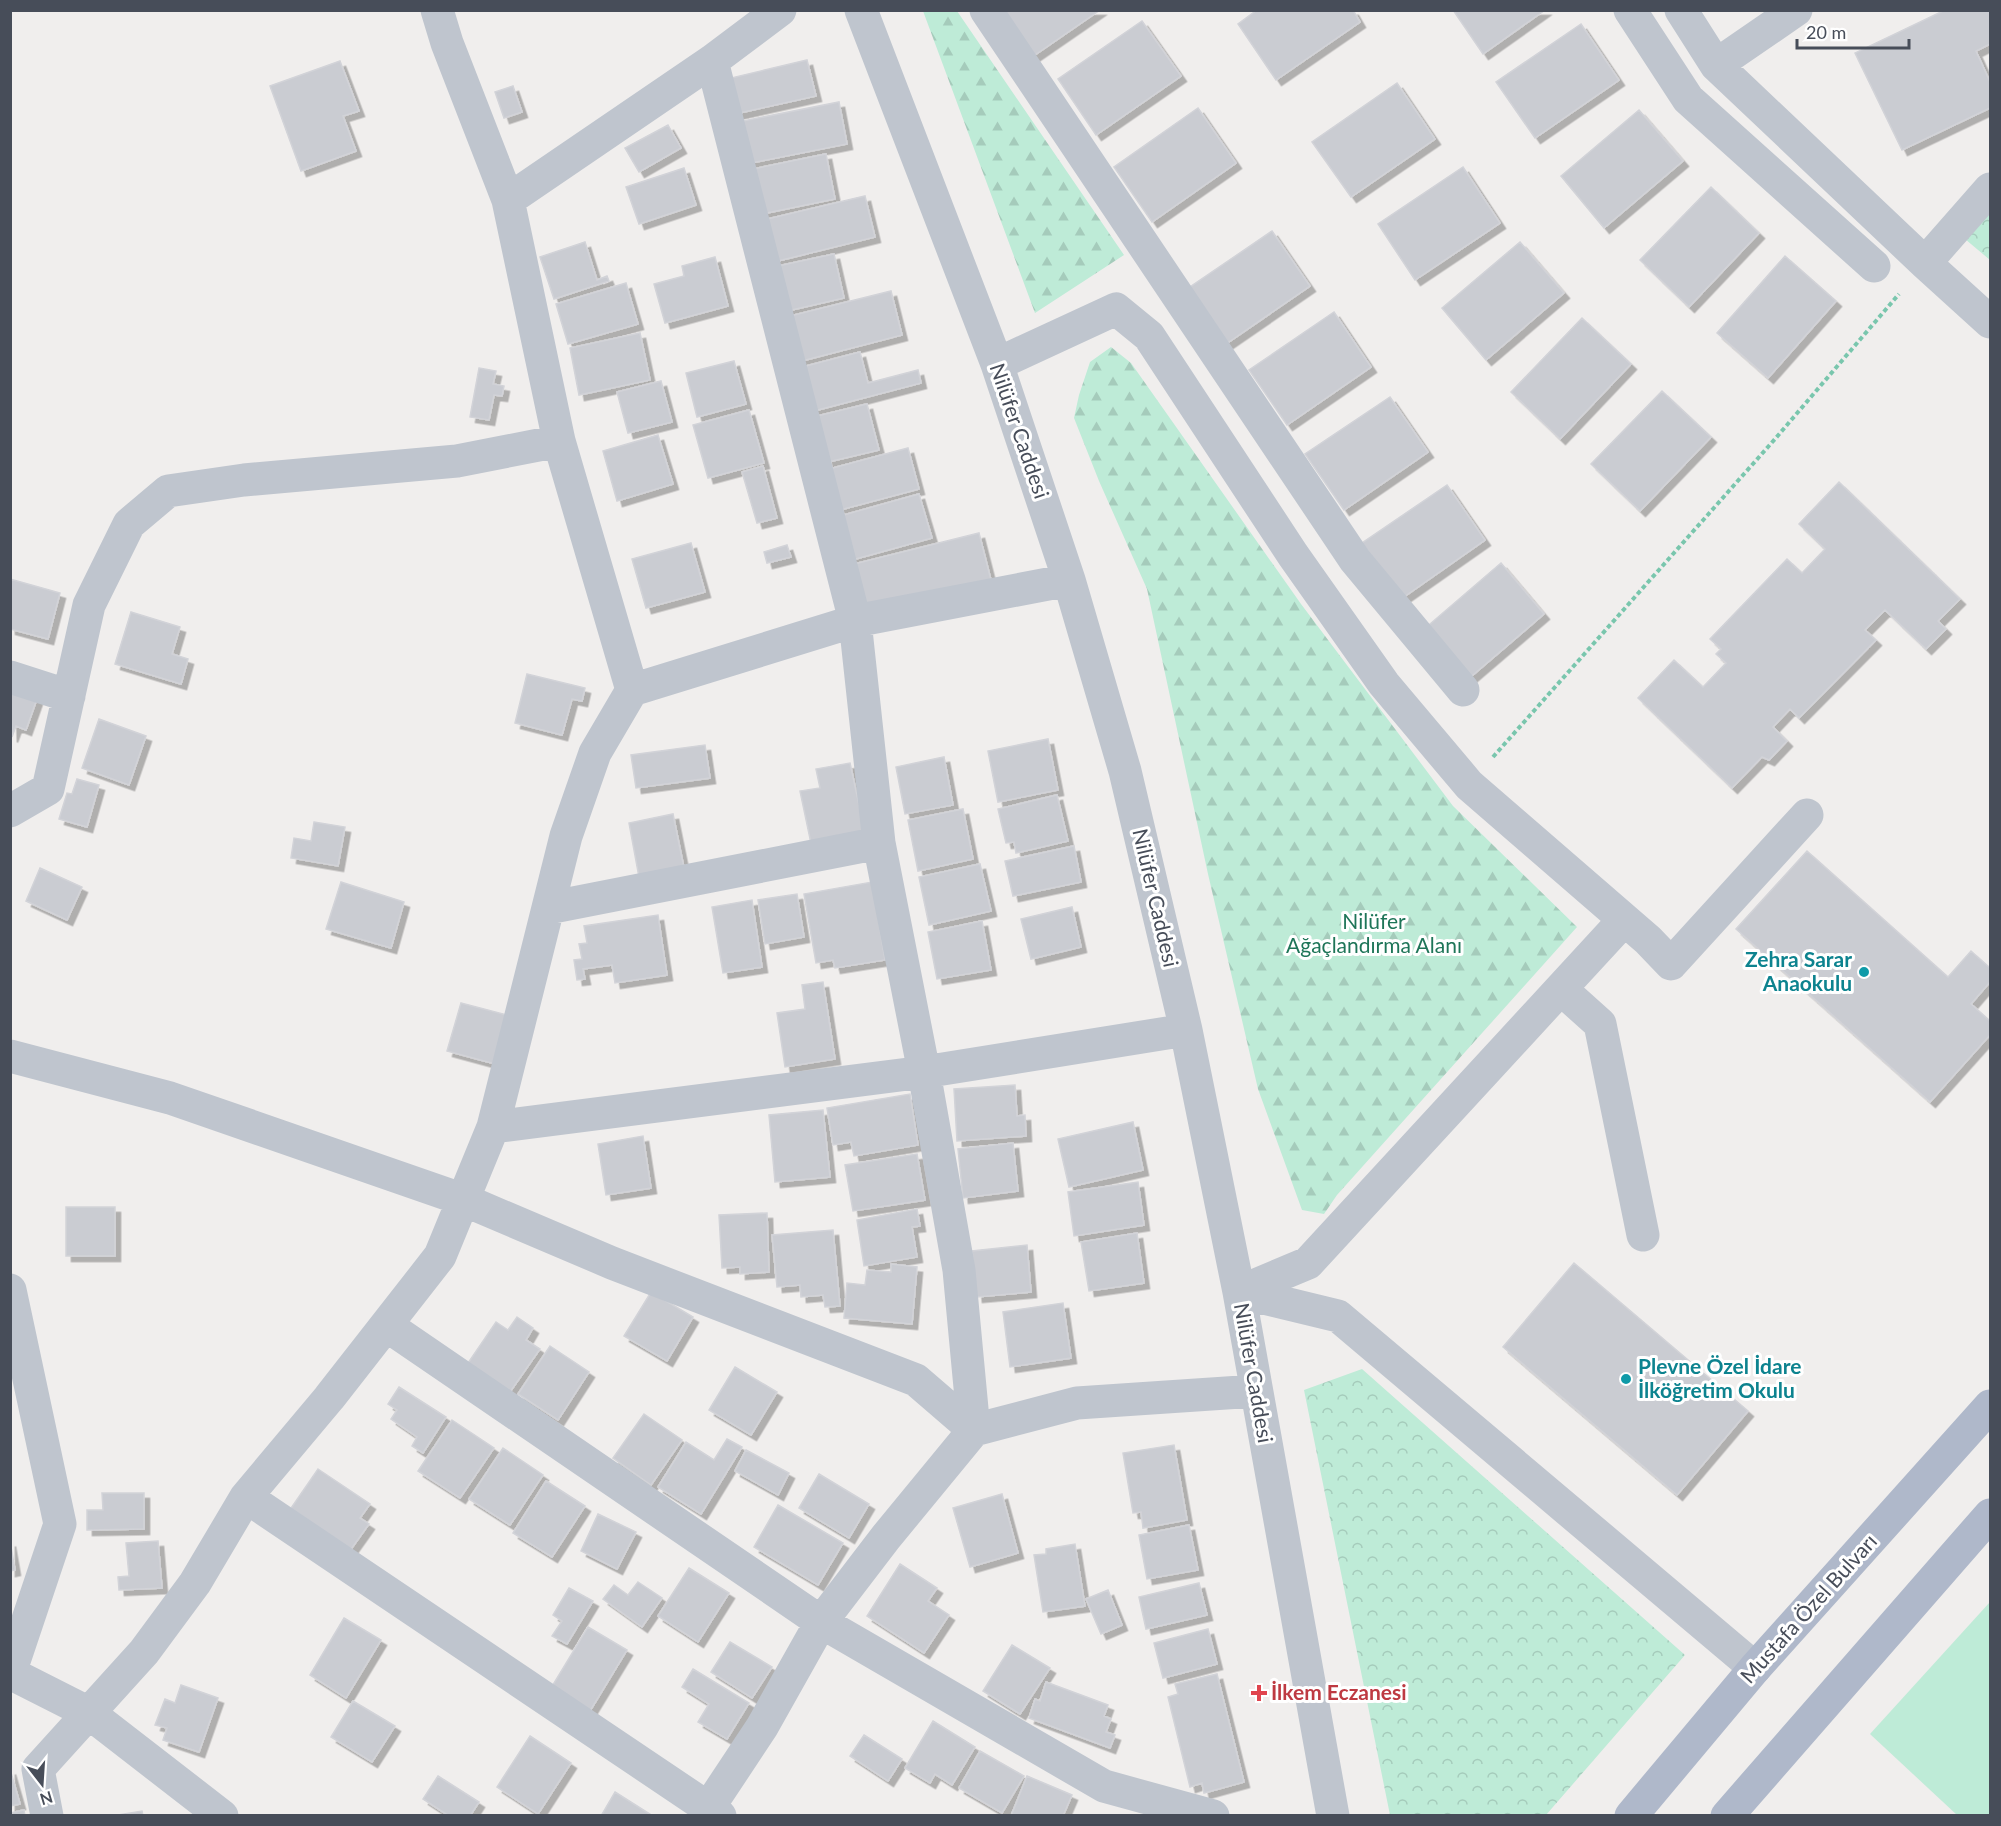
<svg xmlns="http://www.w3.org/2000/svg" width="2001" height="1826" font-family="Lato,sans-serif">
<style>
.green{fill:#beebd7}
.forest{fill:url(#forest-firs)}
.park{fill:url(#park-crowns)}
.building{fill:#caccd2;stroke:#d2d3d8;stroke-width:1.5;filter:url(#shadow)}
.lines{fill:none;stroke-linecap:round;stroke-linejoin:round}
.path{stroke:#79c6ad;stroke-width:4;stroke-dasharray:4.5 3;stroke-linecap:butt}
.minor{stroke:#bfc5ce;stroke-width:33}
.major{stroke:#afb8ca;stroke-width:33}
.culture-dot{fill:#0f9aa8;stroke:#fff;stroke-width:2}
.health-dot{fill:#e0444e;stroke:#fff;stroke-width:2}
.labels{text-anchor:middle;stroke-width:6;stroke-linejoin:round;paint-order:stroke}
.street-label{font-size:21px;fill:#474d59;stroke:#fff}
.park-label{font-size:21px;fill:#1e7558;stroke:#fff}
.culture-label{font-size:21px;font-weight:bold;fill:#0d838f;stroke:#fff;text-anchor:end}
.health-label{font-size:21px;font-weight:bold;fill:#be3a42;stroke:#fff;text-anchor:start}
</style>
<defs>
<pattern id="forest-firs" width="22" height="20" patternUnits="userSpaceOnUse" patternTransform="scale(1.5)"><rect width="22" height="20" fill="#beebd7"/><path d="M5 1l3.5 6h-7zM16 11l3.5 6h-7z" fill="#a5cbbb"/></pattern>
<pattern id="park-crowns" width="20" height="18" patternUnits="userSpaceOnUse" patternTransform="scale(1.5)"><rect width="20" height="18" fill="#beebd7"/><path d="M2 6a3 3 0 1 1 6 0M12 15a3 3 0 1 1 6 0" fill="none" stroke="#a5cbbb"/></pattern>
<filter id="shadow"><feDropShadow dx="5.5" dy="5.5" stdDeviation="0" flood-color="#0004"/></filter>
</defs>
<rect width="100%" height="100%" fill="#f0eeed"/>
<!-- green -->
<path class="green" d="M1990,1602V1815H1957L1870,1734Z"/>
<!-- forest -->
<path class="forest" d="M923,11H957L1124,255L1035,313Z
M1111,347L1131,363L1301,604L1453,806L1577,927L1337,1195L1324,1214L1302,1210L1258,1089L1208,874L1147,589L1099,481L1074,418L1079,395L1090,362Z"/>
<!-- park -->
<path class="park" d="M1990,209V260L1965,239Z
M1362,1369L1685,1655L1546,1815H1390L1304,1390Z"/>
<!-- building -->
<path class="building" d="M1000,10H1100L1032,57Z
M1257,10H1353L1360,22L1276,80L1238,24Z
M1453,10H1545L1483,54Z
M1945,10H1990V44L1976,51L1990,82V108L1902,150L1855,53Z
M1142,21L1181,76L1096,135L1058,79Z
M1581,24L1619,80L1535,138L1496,82Z
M807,60L816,96L735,114L727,79Z
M340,61L359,111L343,116L356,151L301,171L270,86Z
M1397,83L1435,139L1351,197L1312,142Z
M513,86L522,112L504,118L495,92Z
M839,102L847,144L746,164L738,122Z
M1198,108L1236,163L1152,222L1114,167Z
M1639,110L1683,161L1604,228L1561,176Z
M668,125L681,148L639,172L625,148Z
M826,154L835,199L757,215L748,170Z
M1463,167L1500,223L1415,280L1378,224Z
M684,168L696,205L639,224L626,187Z
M1711,187L1759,233L1689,307L1640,260Z
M865,196L875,237L774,262L763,220Z
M1272,231L1310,286L1226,344L1187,289Z
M585,242L597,280L607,276L609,281L554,299L540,257Z
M1520,242L1564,293L1486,360L1442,308Z
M834,254L844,298L783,312L773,267Z
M1785,256L1836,301L1768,378L1717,333Z
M715,257L728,306L665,323L654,284L684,276L682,266Z
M626,283L638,324L568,344L556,304Z
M891,291L902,335L798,362L786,317Z
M1334,312L1371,367L1287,425L1249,370Z
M1582,318L1631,364L1560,439L1511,392Z
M640,333L650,380L579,395L570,348Z
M860,352L868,383L918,370L921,383L814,411L802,367Z
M734,361L746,404L697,417L686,373Z
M479,368L496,371L493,384L504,386L502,396L494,395L489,420L470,417Z
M661,381L672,422L628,433L617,392Z
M1662,391L1711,437L1640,511L1591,464Z
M1390,397L1428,452L1344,510L1305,454Z
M867,404L879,450L828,462L817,416Z
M749,410L764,463L708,478L693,425Z
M658,435L673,484L617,501L603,451Z
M908,448L919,489L840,510L829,469Z
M763,466L777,518L757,523L742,472Z
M1839,482L1960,599L1938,621L1946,629L1926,649L1885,610L1865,630L1876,640L1799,718L1790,709L1773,727L1787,741L1769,760L1762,757L1732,788L1638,698L1674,660L1703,687L1726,663L1716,654L1721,649L1710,639L1787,559L1802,573L1825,549L1799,524Z
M1447,485L1485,540L1401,599L1362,543Z
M919,494L932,538L852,560L840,516Z
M979,533L991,580L862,612L850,565Z
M691,543L705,592L646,608L632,559Z
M787,545L791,557L767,563L764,552Z
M1501,563L1544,614L1466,681L1423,630Z
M10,579L60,593L48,639L10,629Z
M131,612L180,627L172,654L188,659L181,684L115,664Z
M527,674L585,688L582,701L572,699L562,735L515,723Z
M10,686L38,696L26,730L16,726L12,737Z
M99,719L146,736L129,785L82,768Z
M1048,739L1058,790L998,802L988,751Z
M705,745L710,778L636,788L631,755Z
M944,757L953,805L905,814L896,767Z
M850,763L866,837L812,848L800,791L820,788L816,769Z
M77,779L99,785L87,827L59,819L67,793L72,794Z
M1057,795L1068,841L1016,853L1014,842L1006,843L998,809Z
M963,809L973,859L918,871L908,820Z
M673,814L684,868L639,877L629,823Z
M314,822L345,827L338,866L291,858L294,838L311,841Z
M1074,846L1081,882L1013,896L1005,861Z
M1807,851L1948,977L1971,951L1990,968V982L1971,1004L1990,1021V1035L1930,1102L1736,929Z
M980,864L991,911L929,925L919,877Z
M40,868L82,887L67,920L26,901Z
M341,882L404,902L391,948L326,929Z
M872,882L885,960L835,968L833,960L816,963L804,894Z
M797,894L804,937L765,944L758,900Z
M752,900L762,967L723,973L712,907Z
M1072,907L1081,947L1031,959L1021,919Z
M658,915L667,975L615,983L612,965L583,969L585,979L577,980L574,960L582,959L579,944L587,943L584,926Z
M982,921L991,970L937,979L928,932Z
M823,982L835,1059L785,1067L777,1013L805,1009L802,985Z
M461,1003L507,1015L499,1065L447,1051Z
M1015,1085L1017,1116L1025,1115L1026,1136L957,1141L954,1089Z
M910,1094L918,1145L854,1156L851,1142L833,1145L827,1108Z
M823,1110L830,1177L775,1182L769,1115Z
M1133,1122L1143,1170L1069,1187L1058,1139Z
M643,1136L651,1188L606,1195L598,1144Z
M1013,1143L1018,1191L963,1198L958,1149Z
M917,1154L925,1200L853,1211L845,1165Z
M1138,1182L1144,1225L1074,1236L1068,1192Z
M66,1207H115V1256H66Z
M917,1209L920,1226L912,1227L917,1257L864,1266L857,1220Z
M767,1213L769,1272L740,1274V1267L722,1268L719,1215Z
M833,1230L840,1306L825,1307L823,1295L801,1297L800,1285L777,1287L772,1235Z
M1137,1233L1144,1283L1089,1291L1081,1242Z
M1027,1245L1031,1292L977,1297L972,1251Z
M1574,1263L1748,1411L1677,1495L1503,1347Z
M891,1264L917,1267L912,1324L844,1318L847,1283L865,1285L867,1270L891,1272Z
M651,1292L693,1317L667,1361L624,1336Z
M1063,1303L1071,1358L1010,1367L1003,1312Z
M517,1317L533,1328L526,1340L540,1349L510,1392L468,1363L496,1322L508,1330Z
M550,1346L589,1372L558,1420L518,1394Z
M735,1367L777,1392L751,1435L709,1410Z
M399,1387L446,1417L423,1453L412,1446L417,1437L391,1419L397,1410L388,1404Z
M644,1414L682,1440L651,1485L613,1458Z
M452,1420L494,1448L460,1498L418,1471Z
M727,1439L742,1447L701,1514L658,1487L686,1442L714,1460Z
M1174,1445L1187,1520L1143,1528L1141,1512L1133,1513L1123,1453Z
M503,1448L543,1475L510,1525L469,1499Z
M746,1450L789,1473L778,1495L735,1471Z
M318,1469L370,1504L360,1518L369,1524L349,1552L289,1511Z
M819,1474L869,1504L849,1538L799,1508Z
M546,1481L585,1506L552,1557L513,1533Z
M102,1493H144V1529L87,1530V1510H103Z
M1002,1494L1018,1553L970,1567L953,1508Z
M778,1505L843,1543L818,1585L754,1547Z
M598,1514L636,1532L617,1569L581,1551Z
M1189,1525L1198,1570L1147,1579L1139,1535Z
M10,1541L15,1570L10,1571Z
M158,1541L162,1588L119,1590L118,1577L129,1576L126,1543Z
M1075,1544L1085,1606L1043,1612L1034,1555L1046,1554V1549Z
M900,1564L937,1588L928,1601L949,1615L924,1653L867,1616Z
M689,1568L729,1593L698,1642L658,1616Z
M638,1582L662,1598L642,1627L603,1599L614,1585L628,1595Z
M1199,1583L1207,1615L1146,1629L1139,1597Z
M569,1588L593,1601L567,1644L552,1636L562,1621L553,1615Z
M1108,1590L1122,1625L1101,1634L1086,1599Z
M344,1618L381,1640L346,1698L310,1675Z
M588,1627L627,1650L590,1711L551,1688Z
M1208,1629L1217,1664L1163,1678L1154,1643Z
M730,1642L772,1667L752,1698L711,1672Z
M1012,1645L1050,1668L1020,1714L983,1691Z
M693,1669L749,1703L727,1739L698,1722L709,1704L682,1687Z
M1217,1674L1244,1782L1204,1793L1202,1783L1190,1787L1168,1697L1178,1694L1175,1684Z
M1046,1682L1108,1705L1104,1716L1111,1719L1106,1732L1115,1735L1110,1748L1029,1718L1035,1699L1040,1701Z
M181,1685L218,1698L199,1752L163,1740L167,1728L155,1725L165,1699L175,1703Z
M353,1701L395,1726L372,1762L331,1737Z
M933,1721L975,1747L952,1785L935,1774L930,1783L905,1768Z
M864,1735L902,1759L888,1781L850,1756Z
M530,1736L571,1763L538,1814L497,1787Z
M980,1751L1024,1776L1002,1813L959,1788Z
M10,1769L20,1804L10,1806Z
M438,1776L479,1802L470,1816H449L423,1799Z
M1027,1776L1072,1795L1063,1816H1011Z
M615,1792L653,1816H601Z
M24,1810L25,1816H10V1813Z
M142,1811L143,1816H112Z"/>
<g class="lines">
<!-- path -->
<path class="path" d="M1493,757L1775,439L1899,294"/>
<!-- minor -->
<path class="minor" d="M437,10L447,43L508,200
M861,10L997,364L1069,580L1125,771L1186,1030L1239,1292L1333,1816
M986,10L1355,560L1463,690
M1630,10L1688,99L1874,266
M1681,10L1716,65L1925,263L1990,322
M712,61L855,621L879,843L924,1072L959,1270L974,1430L1077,1403L1256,1391
M1716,65L1796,10
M1925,263L1990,189
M997,364L1116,309L1149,336L1293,555L1384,684L1469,785L1648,940L1671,964L1807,815
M10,677L69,696
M632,690L855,621L1069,580
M10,811L48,789L89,605L129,524L168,491L244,480L457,461L559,441
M548,908L879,843
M1624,920L1308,1263L1239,1292L1338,1316L1755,1668
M1561,989L1600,1024L1643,1235
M10,1056L170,1098L464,1200L612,1263L916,1380L974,1430L886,1537L821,1622L762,1727L703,1816
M493,1127L566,836L595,753L632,690L559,441L508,200L712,61L780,10
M10,1290L60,1524L10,1673L89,1713L222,1816
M386,1325L821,1622L1104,1786L1213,1816
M246,1497L720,1816
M47,1816L38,1769L144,1652L195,1583L246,1497L329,1398L440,1256L493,1127L924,1072L1186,1030"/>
<!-- major -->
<path class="major" d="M1631,1816L1755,1668L1990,1406
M1727,1816L1990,1515"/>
</g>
<!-- markers -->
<g class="culture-dot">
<circle cx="1864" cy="972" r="6"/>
<circle cx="1626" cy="1379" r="6"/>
</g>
<path class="health-dot" d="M1256 1684h6v6h6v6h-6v6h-6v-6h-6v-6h6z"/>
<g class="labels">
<!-- street labels -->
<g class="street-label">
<text transform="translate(1019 431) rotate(71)" y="7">Nilüfer Caddesi</text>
<text transform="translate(1155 898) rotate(77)" y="7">Nilüfer Caddesi</text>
<text transform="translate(1253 1373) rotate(80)" y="7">Nilüfer Caddesi</text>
<text transform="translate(1809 1609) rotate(-48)" y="7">Mustafa Özel Bulvarı</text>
</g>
<!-- park labels -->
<g class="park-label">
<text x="1374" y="929">Nilüfer<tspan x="1374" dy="24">Ağaçlandırma Alanı</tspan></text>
</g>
<!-- culture labels -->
<g class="culture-label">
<text x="1852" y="967">Zehra Sarar<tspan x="1852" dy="24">Anaokulu</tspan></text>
<text x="1638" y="1374" text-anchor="start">Plevne Özel İdare<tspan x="1638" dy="24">İlköğretim Okulu</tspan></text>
</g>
<!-- health labels -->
<g class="health-label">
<text x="1271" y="1700">İlkem Eczanesi</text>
</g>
</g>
<!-- border -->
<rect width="2001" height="1826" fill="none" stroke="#474d59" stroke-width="24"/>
<!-- north arrow -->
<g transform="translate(42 1784) rotate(163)" stroke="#ffffff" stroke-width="4.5" paint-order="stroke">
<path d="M0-4.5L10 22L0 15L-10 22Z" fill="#474d59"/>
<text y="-9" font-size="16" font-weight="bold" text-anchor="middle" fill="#474d59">N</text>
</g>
<!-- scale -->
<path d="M1797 39v9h112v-9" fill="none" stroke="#474d59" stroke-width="3"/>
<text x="1806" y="39" font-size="18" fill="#474d59" stroke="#ffffff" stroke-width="4.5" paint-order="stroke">20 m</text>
</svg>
